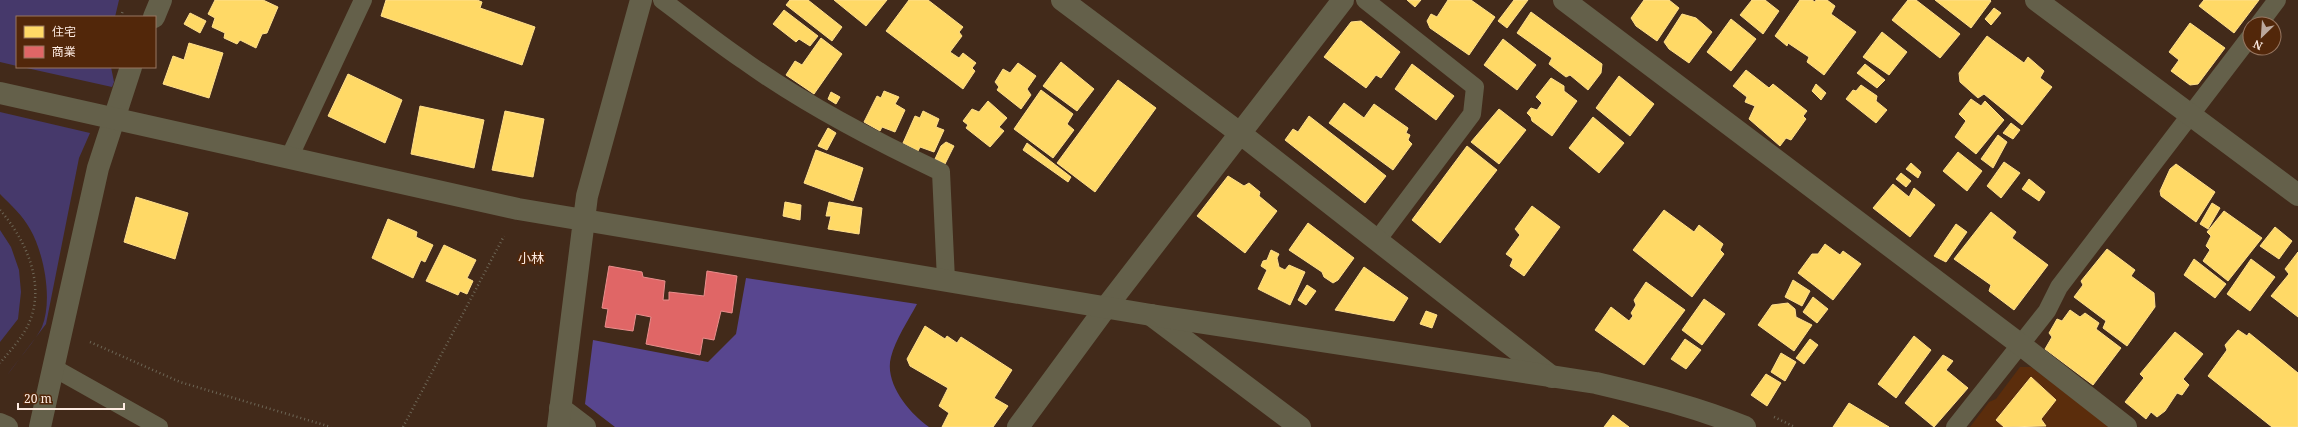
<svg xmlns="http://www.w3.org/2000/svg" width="2298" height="427" font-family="'Noto Serif','Noto Sans JP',serif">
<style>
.built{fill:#5b2d0c}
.green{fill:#46396b}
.forest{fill:#58468f}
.homes{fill:#ffd966;stroke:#ffdf8c}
.shops{fill:#e06666;stroke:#e98e8c}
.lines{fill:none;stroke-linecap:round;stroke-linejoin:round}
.path{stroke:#6d6656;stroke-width:2.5;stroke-dasharray:1 3;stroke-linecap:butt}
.service{stroke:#64604a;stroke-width:18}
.minor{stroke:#64604a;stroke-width:22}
.tertiary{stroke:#64604a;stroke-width:22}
.labels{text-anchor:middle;stroke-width:4;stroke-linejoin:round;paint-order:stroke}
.quarter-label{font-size:13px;fill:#feece3;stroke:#52270a}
</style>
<rect width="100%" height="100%" fill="#422a1a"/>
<!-- built -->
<path class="built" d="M2020,367H2031L2110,427H1970L1989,402L1996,399Z"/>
<!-- green -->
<path class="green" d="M0,0H119L115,17H17V66L0,62Z
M22,67H111L114,82L112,87Z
M0,112L90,133L79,158L46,324L8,374C17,361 36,340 42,327C53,300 44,253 30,229C23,216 11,205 0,194Z
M0,230L11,247L19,270L21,292L18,319L0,342Z"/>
<!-- forest -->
<path class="forest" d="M746,278L917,304C909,319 895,340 891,357C884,383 909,413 929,427H615L585,404L593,340L708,362L736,334Z"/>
<!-- homes -->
<path class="homes" d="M215,0H263L278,7L267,33L262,34L256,48L240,40L237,44L224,38L225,33L212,27L215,18L208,14Z
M386,0H477L482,2L480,8L535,27L522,65L381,16Z
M790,0H808L842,27L832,41L786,5Z
M834,0H887L866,26Z
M909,0H928L963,27L959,32L962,36L950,52L959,58L963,53L976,63L972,68L975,71L963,89L886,31Z
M1407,0H1421L1415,7Z
M1448,0H1471L1495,17L1469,55L1430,28L1427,21L1431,14L1437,17Z
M1514,0H1528L1507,28L1498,21Z
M1644,0H1669L1679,8L1657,41L1636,26L1631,18Z
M1752,0H1765L1779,11L1763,34L1740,15Z
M1800,0H1812L1815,2L1816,0H1827L1835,6L1831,14L1856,32L1824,75L1807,62L1809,57L1788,43L1787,46L1775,36Z
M1908,0H1916L1960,34L1940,58L1892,20Z
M1935,0H1990L1991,1L1971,28Z
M2204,0H2259L2234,33L2199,6Z
M1994,8L2001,13L1991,25L1985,19Z
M784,10L818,36L810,46L799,39L796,42L773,24Z
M1531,12L1602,64L1601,73L1588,90L1570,75L1566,77L1549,64L1552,58L1517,33Z
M190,13L206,21L200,33L184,24Z
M1682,14L1696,18L1712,32L1689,63L1669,49L1664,42Z
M1731,19L1756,39L1731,71L1707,52Z
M1361,21L1400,52L1381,78L1376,75L1366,88L1324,57L1351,22Z
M2190,23L2225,48L2198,84L2190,85L2171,71L2179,60L2169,52Z
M1882,32L1907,52L1889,75L1863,57Z
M1987,36L2024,63L2028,57L2044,71L2040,78L2052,87L2022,125L1984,94L1978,98L1960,82L1959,73Z
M821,38L842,54L814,94L786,75L795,61L802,65Z
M1503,39L1536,65L1517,90L1484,65Z
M189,43L223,53L209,98L163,84L173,56L184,60Z
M1061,62L1094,89L1077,111L1043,86Z
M1018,63L1036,76L1027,89L1031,95L1021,109L997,90L999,87L995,82L1003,69L1010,73Z
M1412,64L1454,96L1436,120L1395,89Z
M1865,64L1885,80L1877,88L1857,73Z
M1746,70L1769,88L1773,84L1807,111L1803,116L1806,119L1791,140L1786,138L1780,146L1749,119L1755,106L1745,102L1747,97L1733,86Z
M348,74L402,100L385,143L328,116Z
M1619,76L1654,104L1630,136L1596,108Z
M1551,78L1564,86V91L1577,101L1552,136L1532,121L1531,117L1527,113L1531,108L1537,110L1542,103L1536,97Z
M1118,80L1156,108L1095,192L1057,163Z
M1816,84L1826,93L1821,100L1812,91Z
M1861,85L1877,96L1876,101L1887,110L1876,123L1846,99L1853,90L1856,91Z
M1041,90L1073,114L1067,124L1074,130L1053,158L1014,129Z
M884,91L899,97L895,104L905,110L895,132L882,127L880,131L864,122L877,96L881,98Z
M831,92L840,97L836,104L828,99Z
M1971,99L1981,106L1985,101L2004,120L1976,154L1955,137L1966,121L1959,114Z
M988,101L1007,118L999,127L1004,131L990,147L966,128L968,125L963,121L972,109L979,112Z
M1344,103L1364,118L1374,104L1408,128L1406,133L1410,135L1408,140L1412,144L1393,170L1329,123Z
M420,106L484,120L474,168L411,154Z
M1499,109L1526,130L1499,164L1471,142Z
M505,111L544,119L533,177L492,170Z
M923,111L939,119L936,127L944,130L934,152L920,147L918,151L903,143L915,116L920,118Z
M1309,116L1386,176L1365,203L1285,140L1293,129L1298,132Z
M1593,117L1624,143L1599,173L1569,148Z
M2011,123L2020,130L2013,139L2003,133Z
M828,128L836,133L827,150L818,146Z
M1998,135L2007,142L1993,168L1981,159Z
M946,142L954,146L945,164L935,159L941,146Z
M1027,143L1071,177L1068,182L1023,150Z
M1467,146L1497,170L1440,243L1412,220Z
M816,150L863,168L853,201L804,183Z
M1958,152L1982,171L1967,191L1943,171Z
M2004,162L2020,173L2001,198L1987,186Z
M1911,163L1921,172L1918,178L1906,169Z
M2176,164L2215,192L2196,222L2161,196L2160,191L2170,169Z
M1901,173L1911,181L1906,187L1896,179Z
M1228,176L1244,186L1249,183L1260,192L1259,196L1277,211L1245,253L1197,216Z
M2029,179L2045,192L2039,201L2022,189Z
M1893,184L1909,197L1914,188L1935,205L1910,237L1873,208Z
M136,197L188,213L175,259L124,242Z
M785,202L801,205L800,220L783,216Z
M829,202L862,208L859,234L828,229L831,216H826Z
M2212,203L2220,208L2208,229L2200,224Z
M1532,206L1560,227L1524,276L1510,266L1513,259L1506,254L1520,235L1515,229Z
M1664,210L1694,232L1699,225L1723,244L1720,250L1724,254L1692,297L1633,250Z
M2224,211L2262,238L2228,281L2203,261L2210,250L2206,246L2211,236L2207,232Z
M1991,212L2016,232L2012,238L2048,265L2014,310L1989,291L1991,285L1954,259Z
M388,219L417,232L416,237L433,245L425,262L421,260L413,278L372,258Z
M1308,223L1354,258L1338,280L1333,283L1324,277L1322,272L1289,250Z
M1956,224L1967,232L1946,262L1934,256Z
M2275,227L2292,241L2279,259L2260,246Z
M1825,244L1840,255L1843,251L1861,264L1833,300L1798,273L1812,254H1818Z
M444,245L476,260L467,278L473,281L467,294L460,291L458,295L426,281Z
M2107,249L2135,270L2131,276L2154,293L2155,307L2127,346L2103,328L2106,321L2074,297L2083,285L2081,281Z
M1271,250L1279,254L1277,258L1279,267L1285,270L1289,265L1305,272L1290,305L1258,289L1267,270L1261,266L1263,261L1267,260Z
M2298,252V317L2271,296L2289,274L2285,269Z
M2194,259L2226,284L2215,298L2184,275Z
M2251,259L2275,277L2250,311L2227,294Z
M1364,267L1408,298L1394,321L1335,310Z
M1793,280L1810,291L1802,306L1785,297Z
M1646,282L1685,310L1644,365L1595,330L1611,307L1629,321L1633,316L1631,313L1636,305L1634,300Z
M1307,285L1316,291L1306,305L1298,300Z
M1813,297L1828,309L1817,323L1803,312Z
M1704,299L1725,314L1702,345L1682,330Z
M1788,303L1795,309L1796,317L1812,325L1794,351L1758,325L1772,305Z
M2070,310L2080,317L2085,313L2099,323L2096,329L2121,348L2093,385L2045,349L2052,337L2049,333L2057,319L2062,321Z
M1426,311L1437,315L1432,328L1420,324Z
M925,326L945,339L947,336L957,343L961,337L1012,370L994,398L1008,406L993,427H942L949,413L939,406L948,388L910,366L907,359Z
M2238,330L2247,336L2249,333L2298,373V427H2272L2208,376L2227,350L2225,345Z
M2175,332L2203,354L2183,379L2189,385L2182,395L2177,393L2165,411L2157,417L2151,412L2146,419L2125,402L2144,378L2140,374Z
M1914,336L1931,350L1896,398L1878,384Z
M1685,339L1701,350L1686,369L1671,359Z
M1810,339L1818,345L1804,364L1796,358Z
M1781,353L1796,362L1785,381L1771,372Z
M1943,355L1953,361L1946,370L1968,388L1934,427L1905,403Z
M1766,374L1781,383L1767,406L1751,395Z
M2031,377L2056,400L2041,419L2046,426L2004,427L1996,420Z
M1849,403L1889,427H1833Z
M1613,415L1629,427H1604Z"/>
<!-- shops -->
<path class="shops" d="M609,266L642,272L643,277L665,281L663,300H669V292L704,296L707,271L737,276L732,313L721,311L714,340L703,338L700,355L646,344L651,317L636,314L633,331L605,327L608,309L602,308Z"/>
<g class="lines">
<!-- path -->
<path class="path" d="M121,17L123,10
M0,210C26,240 46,284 29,323C23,337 10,351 0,363
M90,342L180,382L331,427
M1774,417L1795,427
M403,427L504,236"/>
<!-- service -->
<path class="service" d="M662,0C689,20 715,41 743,60C804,104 873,140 941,172L946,280
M1365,0L1475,87L1472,114L1378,239
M2259,24L2277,0
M289,158L363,0
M54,368L159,427
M1955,427L2047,311L2059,287L2250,37"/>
<!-- minor -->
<path class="minor" d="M1062,0L1241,134L1552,377
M1564,0L2021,345L2126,427
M2036,0L2298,195
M154,17L161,0
M1151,315L1300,427
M560,408L585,427
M0,424L7,427
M40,427L98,168L131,67
M1018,427L1107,306L1343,0"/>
<!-- tertiary -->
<path class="tertiary" d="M0,93L518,209L1151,315L1596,383C1647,395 1697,407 1745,427
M558,427L587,196L641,0"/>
</g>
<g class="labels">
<!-- quarter labels -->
<g class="quarter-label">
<text x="531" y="263">小林</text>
</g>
</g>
<!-- legend -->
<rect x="16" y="16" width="140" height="52" fill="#52270a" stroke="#977661"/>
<rect x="24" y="26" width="20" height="12" fill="#ffd966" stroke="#977661"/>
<text x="52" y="36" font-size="12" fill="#feece3">住宅</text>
<rect x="24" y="46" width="20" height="12" fill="#e06666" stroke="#977661"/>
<text x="52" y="56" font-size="12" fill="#feece3">商業</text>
<!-- north arrow -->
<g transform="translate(2262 36) rotate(205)"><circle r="19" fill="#52270a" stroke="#977661"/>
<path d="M0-3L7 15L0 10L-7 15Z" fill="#bca89d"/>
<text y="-6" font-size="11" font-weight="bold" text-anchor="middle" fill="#feece3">N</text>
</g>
<!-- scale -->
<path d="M18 403v6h106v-6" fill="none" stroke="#feece3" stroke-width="2"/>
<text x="24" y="403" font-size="12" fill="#feece3" stroke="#52270a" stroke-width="3" paint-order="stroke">20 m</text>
</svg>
